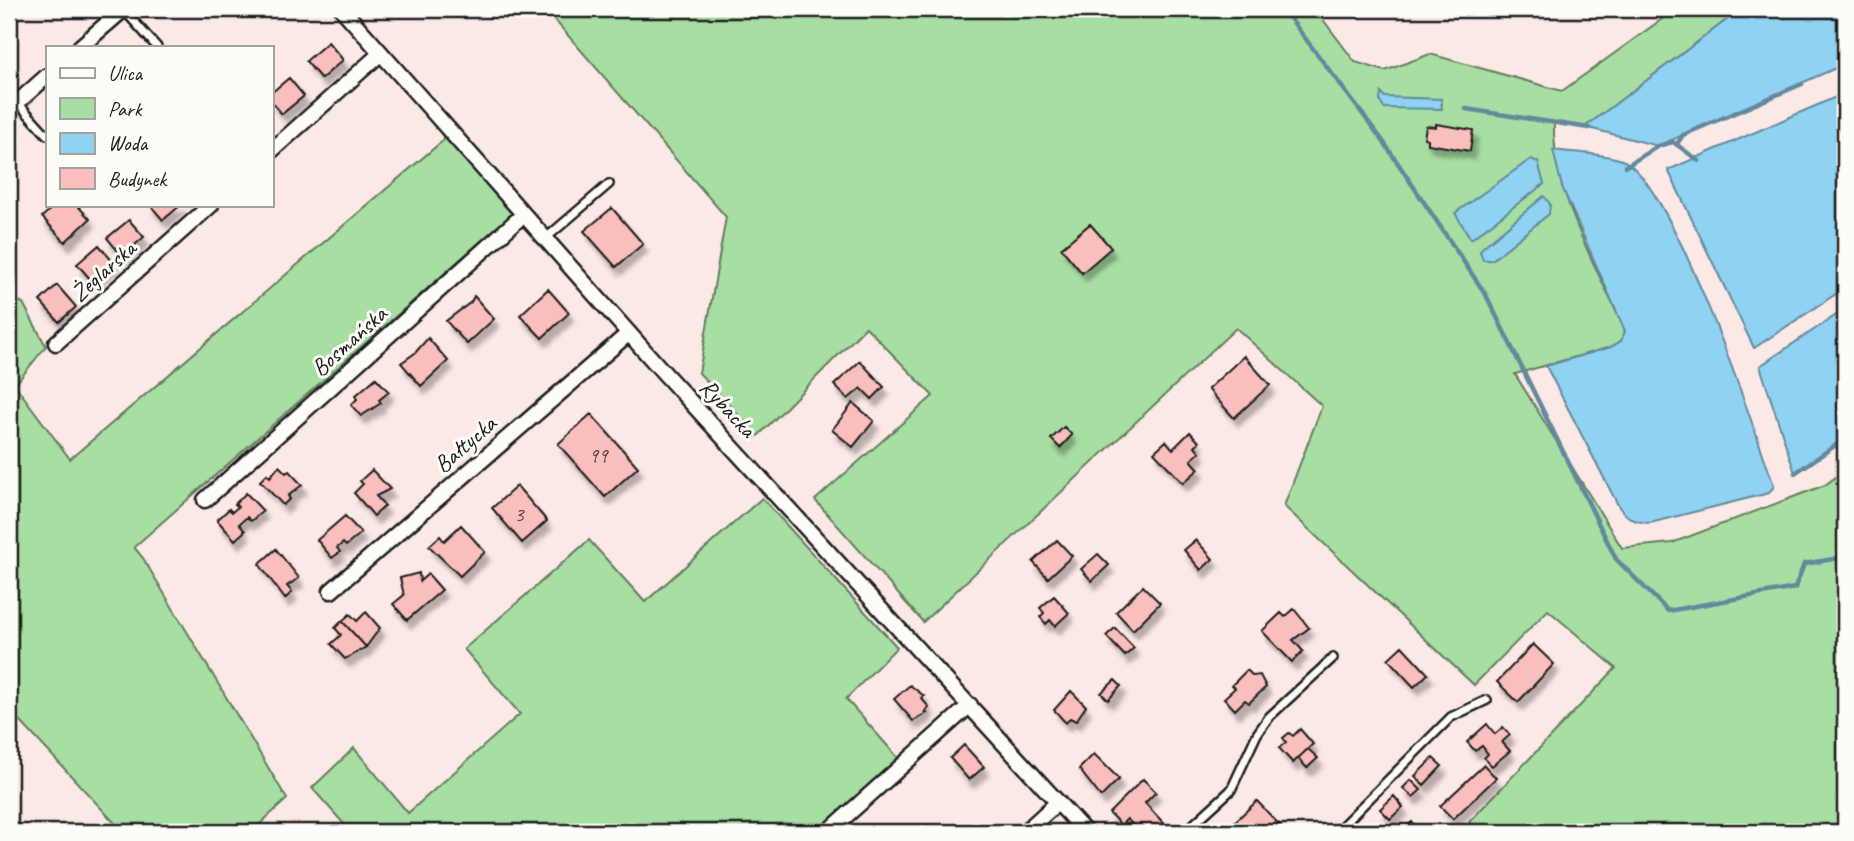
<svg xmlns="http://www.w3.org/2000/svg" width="1854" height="841" font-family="Caveat,sans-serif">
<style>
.green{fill:#a7dea2;stroke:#627d5f;stroke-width:2}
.water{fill:#90d2f2;stroke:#62899c;stroke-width:2}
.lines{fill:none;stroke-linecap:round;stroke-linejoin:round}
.stream{stroke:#62899c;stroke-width:4.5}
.building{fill:#fabebc;stroke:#1c1c1c;stroke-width:2;filter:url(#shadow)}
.service-casing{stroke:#1c1c1c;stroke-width:12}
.minor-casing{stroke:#1c1c1c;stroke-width:19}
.service{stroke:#fdfcf7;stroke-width:7}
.minor{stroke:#fdfcf7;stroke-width:14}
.labels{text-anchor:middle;stroke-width:6;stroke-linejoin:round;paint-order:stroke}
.number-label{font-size:21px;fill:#544444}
.street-label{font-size:24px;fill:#1c1c1c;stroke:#fdfcf7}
</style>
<defs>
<filter id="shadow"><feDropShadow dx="4.5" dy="8" stdDeviation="2" flood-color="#0004"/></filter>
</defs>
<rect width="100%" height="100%" fill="#fce9e5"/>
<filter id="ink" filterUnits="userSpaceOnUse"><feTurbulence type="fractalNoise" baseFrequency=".0143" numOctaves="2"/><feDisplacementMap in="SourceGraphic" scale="14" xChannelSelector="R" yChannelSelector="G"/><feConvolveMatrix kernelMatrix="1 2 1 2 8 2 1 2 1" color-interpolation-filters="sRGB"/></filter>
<g filter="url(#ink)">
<!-- green -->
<path class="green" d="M545,9H1315L1355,62L1385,71L1430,54L1562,91L1676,9H1741L1585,127L1554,123C1552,193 1597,267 1625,331L1621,341L1611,347L1515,374L1622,548L1672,543L1825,485L1845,470V832H1478L1469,822L1616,668L1548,610L1474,685L1284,506L1322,406L1236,328L923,622L815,500L933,396L866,327L758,436L699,373L726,217Z
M446,138L514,212L134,547L143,558L287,799L251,832H123L9,709V296L23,303L46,346L15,385L70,459Z
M762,498L897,647L846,699L908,769L838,832H351L312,788L354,748L408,813L520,714L464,649L589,540L645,602Z"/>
<!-- water -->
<path class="water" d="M1741,9H1845V64L1658,146L1585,127Z
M1381,93L1385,97L1441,99L1442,109L1384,108L1380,101Z
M1845,93V288L1754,348L1668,170Z
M1553,150C1574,153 1602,153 1622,160C1672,179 1754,429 1774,486L1769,493L1650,523C1635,522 1628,519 1619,507L1546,366L1611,347L1621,341L1625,331L1562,187Z
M1531,159L1538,162L1544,184L1471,239L1455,213Z
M1544,196L1550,204L1549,214L1492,260H1483L1480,251L1483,247Z
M1845,309V437L1795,473L1760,366Z"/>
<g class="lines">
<!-- stream -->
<path class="stream" d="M1283,9L1383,141L1486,295L1616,559L1668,611L1795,588L1804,564L1845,557
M1466,109L1589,128
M1677,144L1683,135L1802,84
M1626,166L1658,146L1673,142L1699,161
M1795,473L1845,439"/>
</g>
<!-- building -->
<path class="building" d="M328,42L343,60L321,79L306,61Z
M289,78L304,96L282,114L271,101V93Z
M1436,124L1473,130L1470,151L1428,144V139L1424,138L1426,126L1436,127Z
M55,205H77L90,219L65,242L42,217Z
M150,205H181L163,220Z
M612,208L643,244L616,267L584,231Z
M129,220L144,237L122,256L107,238Z
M1090,224L1111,248L1082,273L1061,248Z
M99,245L114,263L92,281L77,264Z
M57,285L76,307L59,322L40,301Z
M548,289L569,313L542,338L520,315Z
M474,296L494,319L467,344L446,321L471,302Z
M428,338L448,361L421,386L401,363L415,353Z
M1244,356L1270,385L1234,418L1208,389Z
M860,361L884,387L872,399L861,388L848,399L834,385Z
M376,378L389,392L379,400L381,403L361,416L351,405L357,399L355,396Z
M853,403L874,421L853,447L832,430Z
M591,414L638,467L605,497L558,444Z
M1064,427L1072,435L1060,448L1051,439Z
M1190,432L1199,442L1195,446L1200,452L1191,460L1199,469L1183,483L1154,452L1166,441L1173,449Z
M279,466L286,473L289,471L302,485L288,496L290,499L283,505L260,481L267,474L270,477Z
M372,470L390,489L376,496L385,506L374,516L354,493L363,484L360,481Z
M517,486L547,521L522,543L492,508Z
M246,493L263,511L251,521L247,517L239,524L245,531L235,540L217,520L229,509L232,512L238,507L235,504Z
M345,516L361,533L346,546L343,543L337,548L340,552L332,558L317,540Z
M461,525L485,552L460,576L429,546L440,536L444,541Z
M1057,540L1072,556L1048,578L1033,562Z
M1196,540L1213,559L1201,570L1184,550Z
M276,549L299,578L287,586L292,592L285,599L259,564Z
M1098,554L1109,565L1092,581L1081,569Z
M419,573L420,581L428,574L442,590L407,620L393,604L404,595L400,578Z
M1143,586L1160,603L1133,630L1116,612Z
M1054,596L1069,613L1055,626L1050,620L1046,624L1040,617L1044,613L1040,608Z
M1294,609L1309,628L1293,640L1303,651L1292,662L1262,631L1281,613L1285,617Z
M366,612L380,628L366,647L342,621L350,614L357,621Z
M342,621L366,647L345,659L331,644L341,635L335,628Z
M1115,628L1134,648L1125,656L1106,636Z
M1533,644L1554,664L1518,702L1497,682Z
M1402,646L1428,674L1414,687L1388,659Z
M1247,670L1253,676L1260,675L1266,687L1249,703L1245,700L1235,710L1224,698L1235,688L1232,685Z
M1115,680L1121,686L1108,700L1101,693Z
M910,685L924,696L921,698L929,707L925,711L927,713L913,721L894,699Z
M1071,691L1086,706L1076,721L1070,718L1066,723L1054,710Z
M1487,724L1495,734L1503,727L1510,735L1502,742L1510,751L1492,766L1484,758L1488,754L1482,746L1475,751L1467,742Z
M1300,729L1313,744L1293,763L1279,748L1286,742L1283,738L1289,733L1293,736Z
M964,745L984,767L969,780L950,758Z
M1308,749L1318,758L1307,768L1298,758Z
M1094,754L1119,779L1101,797L1079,769Z
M1433,758L1442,766L1424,785L1415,776Z
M1484,765L1496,778L1453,819L1440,806Z
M1143,779L1156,792L1145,803L1168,828L1163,832H1140L1127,819L1121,825L1109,813Z
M1411,780L1421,790L1413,797L1403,788Z
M1394,796L1403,807L1390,819L1380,809Z
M1257,801L1286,832H1236L1230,826Z
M1412,822L1420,832L1424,828L1428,832H1400Z"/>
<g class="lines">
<defs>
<path id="service" d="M123,9L157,47
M9,93L47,135
M545,239L609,184
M1185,832L1231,790L1257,734L1269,717L1333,658
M1336,832L1451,717L1487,700"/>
<path id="minor" d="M342,9L665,374L1085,832
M80,47L124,9
M9,110L47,76
M271,151L381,53
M56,343L211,205
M205,500L523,215
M331,591L629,333
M828,832L970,705
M1025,832L1058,802"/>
</defs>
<!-- service casing -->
<use href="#service" class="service-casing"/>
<!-- minor casing -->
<use href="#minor" class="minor-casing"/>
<!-- service -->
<use href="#service" class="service"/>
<!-- minor -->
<use href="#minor" class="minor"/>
</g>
</g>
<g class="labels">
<!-- number labels -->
<g class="number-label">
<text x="598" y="462">99</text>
<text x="519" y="521">3</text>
</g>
<!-- street labels -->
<g class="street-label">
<text transform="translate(103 271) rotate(-42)" y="8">Żeglarska</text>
<text transform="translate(349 341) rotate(-42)" y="8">Bosmańska</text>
<text transform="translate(728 408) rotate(47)" y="8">Rybacka</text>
<text transform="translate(465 444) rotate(-41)" y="8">Bałtycka</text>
</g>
</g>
<!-- margin -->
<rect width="1854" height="841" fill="none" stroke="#fdfcf7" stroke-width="35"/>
<rect x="18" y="18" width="1819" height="806" fill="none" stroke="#1c1c1c" stroke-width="2.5" filter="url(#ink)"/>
<!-- legend -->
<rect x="46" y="46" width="228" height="161" fill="#fdfcf7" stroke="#a3a29f" stroke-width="2"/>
<rect x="60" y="68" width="35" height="10" fill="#fdfcf7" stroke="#a3a29f" stroke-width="2"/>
<text x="108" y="80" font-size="21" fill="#1c1c1c">Ulica</text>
<rect x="60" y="98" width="35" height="21" fill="#a7dea2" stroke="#a3a29f" stroke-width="2"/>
<text x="108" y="116" font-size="21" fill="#1c1c1c">Park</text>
<rect x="60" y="133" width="35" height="21" fill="#90d2f2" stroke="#a3a29f" stroke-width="2"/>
<text x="108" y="150" font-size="21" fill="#1c1c1c">Woda</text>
<rect x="60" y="168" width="35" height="21" fill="#fabebc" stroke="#a3a29f" stroke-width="2"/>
<text x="108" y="186" font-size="21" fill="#1c1c1c">Budynek</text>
</svg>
